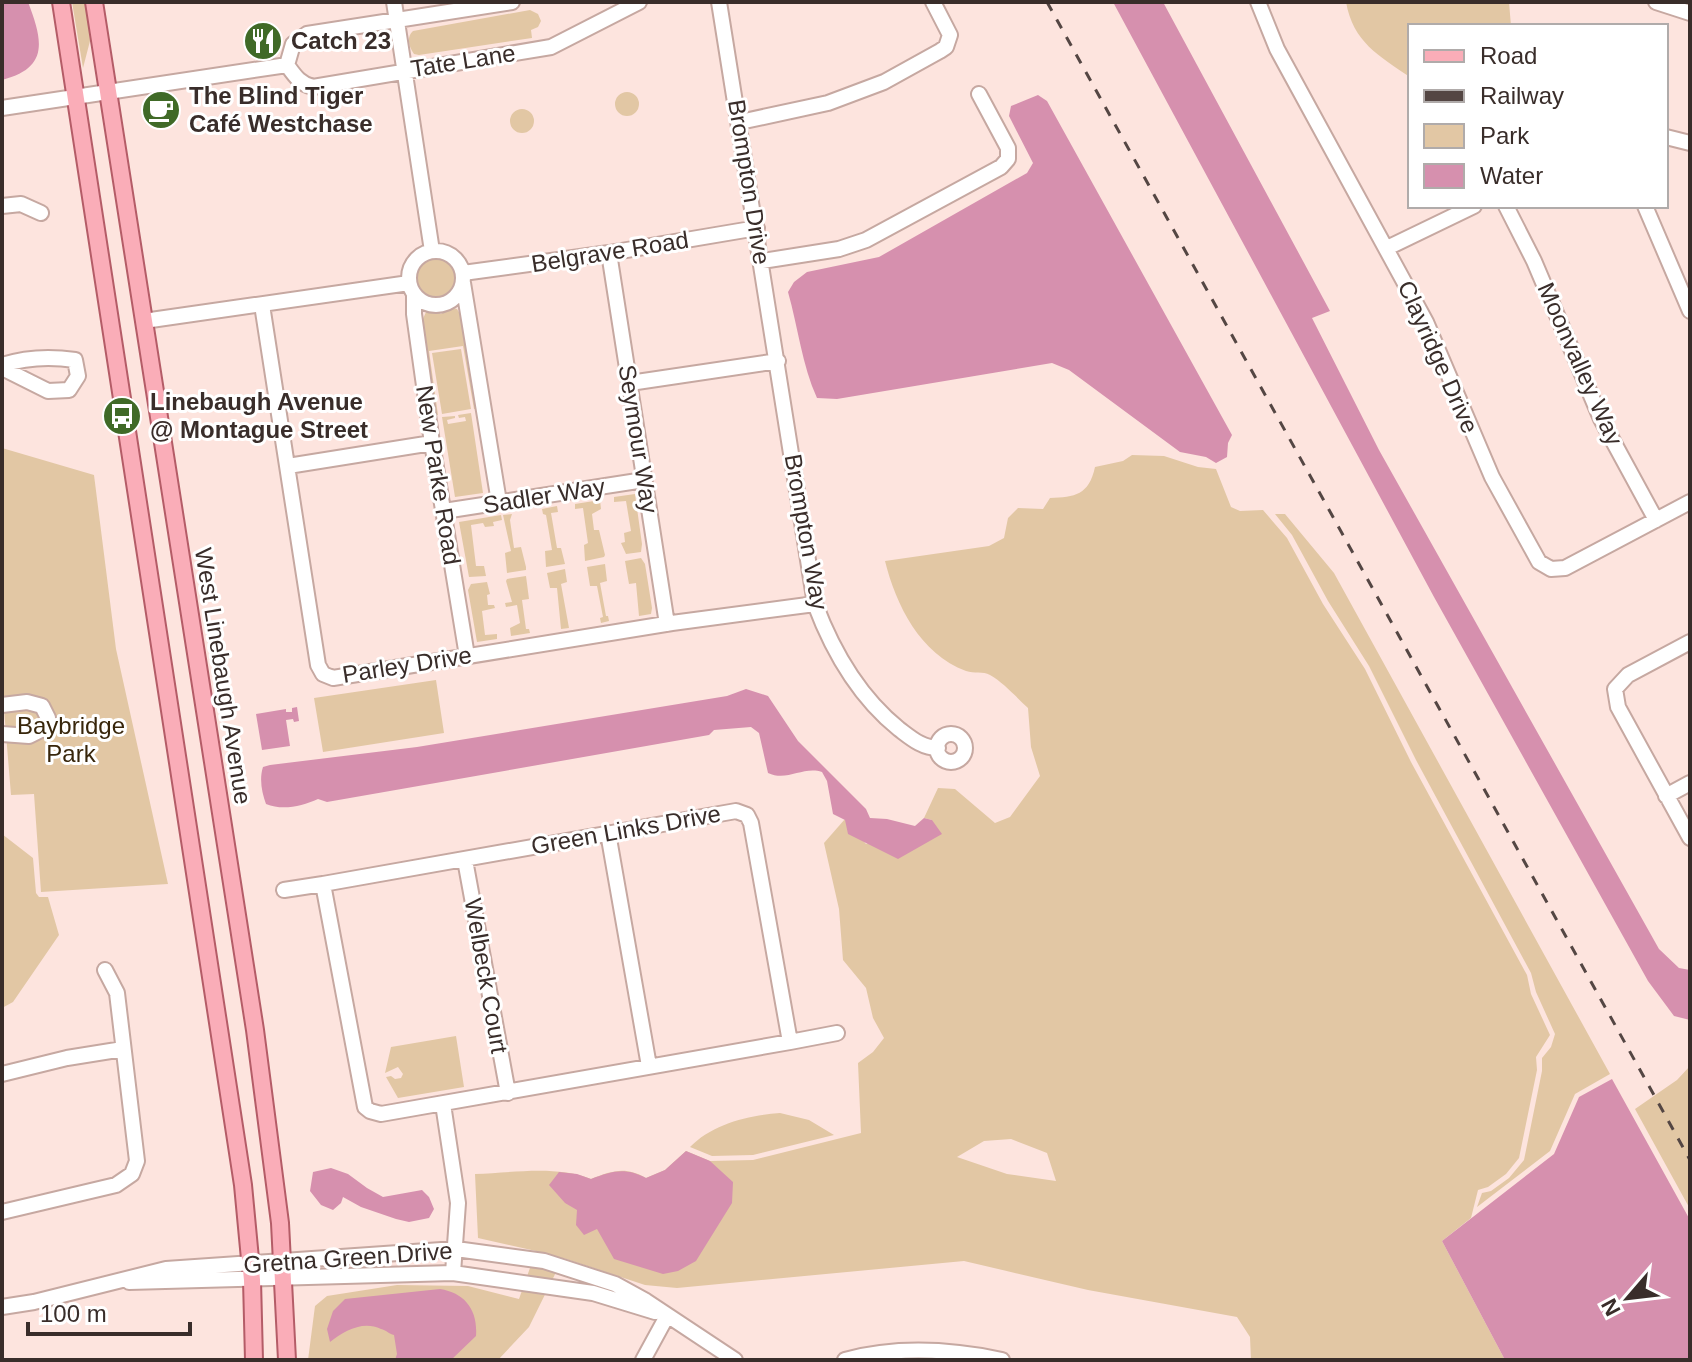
<svg xmlns="http://www.w3.org/2000/svg" width="1692" height="1362" font-family="Arial,sans-serif">
<style>
.green{fill:#e2c7a4;fill-rule:evenodd}
.water{fill:#d690ae}
.lines{fill:none;stroke-linecap:round;stroke-linejoin:round}
.minor-casing{stroke:#c6a8a1;stroke-width:18}
.major-casing{stroke:#b45c67;stroke-width:20}
.minor{stroke:#fff;stroke-width:14}
.major{stroke:#faadb8;stroke-width:16}
.rail{stroke:#544643;stroke-width:3;stroke-dasharray:10 10;stroke-linecap:butt}
.labels{text-anchor:middle;stroke-width:6;stroke-linejoin:round;paint-order:stroke}
.poi-label{font-size:24px;font-weight:bold;fill:#392d2a;stroke:#fff;text-anchor:start}
.street-label{font-size:24px;fill:#392d2a;stroke:#fff}
.park-label{font-size:24px;fill:#38260b;stroke:#fff}
</style>
<rect width="100%" height="100%" fill="#fde4de"/>
<!-- green -->
<path class="green" d="M72,2H88L90,41L83,68Z
M1346,2H1509L1511,26H1410V77C1379,56 1353,42 1346,2Z
M530,10L538,14L541,21L538,27L531,30L532,38L419,55L414,54C409,47 406,37 413,31Z
M615 104a12 12 0 1 1 24 0a12 12 0 1 1-24 0Z
M510 121a12 12 0 1 1 24 0a12 12 0 1 1-24 0Z
M415 277a20 20 0 1 1 40 0a20 20 0 1 1-40 0Z
M448,307L457,309L462,317L476,409H474L463,346L429,351L438,415H436L422,321L426,312L434,310L441,314Z
M461,349L471,409L442,414L432,353Z
M471,413L483,493L455,497L442,417L455,416V418L447,420L448,424L466,421L465,417L459,418L458,415Z
M2,448L94,475L116,649L168,884L41,892L34,794L11,795L2,685Z
M1132,455L1164,456L1198,467L1216,469L1231,507L1240,511L1263,510L1287,538L1323,604L1365,669L1411,762L1527,975L1531,994L1550,1035L1536,1057L1537,1070L1519,1158L1506,1174L1488,1187L1478,1190L1471,1218L1442,1241L1505,1360H1251L1250,1337L1237,1317L1088,1290L964,1261L677,1288L645,1285L563,1258L529,1327L498,1360H308L315,1306L327,1296L397,1285L468,1286L519,1299L536,1251L478,1238L475,1174C512,1173 556,1165 591,1179C612,1171 625,1166 646,1178L665,1170L686,1151L710,1161L753,1160L861,1133L858,1063L873,1052L884,1038L873,1018L866,988L843,960L839,909L824,843L845,819L866,844L932,820L924,818L938,788L955,789L995,823L1010,817L1040,776L1031,747L1028,708C1016,697 1004,683 990,675C983,671 974,674 966,671C920,654 896,605 885,561L989,546L1004,538L1008,518L1018,508L1043,509L1050,498C1075,497 1089,495 1095,467L1123,461ZM1011,1139L1047,1153L1056,1181L1007,1174L957,1157L984,1141Z
M635,494L642,544L641,552L626,554L621,543L625,542L624,533L631,531L626,501L614,502V497Z
M600,500L601,509L592,514L594,530H599L605,555L604,557L585,561L584,545L588,543L583,508L575,509V504Z
M557,506L558,512L551,513L557,548H561L565,564L546,567L545,551L552,550L546,515L543,514L542,509Z
M512,514L510,520L514,548L521,547L526,567V570L507,573L505,553L511,551L503,515Z
M1275,514H1285L1334,573L1610,1074L1575,1094L1550,1151L1477,1207L1482,1193L1491,1191L1509,1178L1524,1160L1542,1071V1058L1551,1047L1555,1034L1536,992L1531,973L1416,760L1369,666L1328,601L1292,535Z
M501,515L502,520L493,522L494,526L485,527L483,523L471,525L476,566H484L486,576L469,577L459,522Z
M641,558L645,564L652,608L651,614L639,616L636,583L629,584L625,561Z
M605,564L607,581L600,583L606,616H608L609,621L601,623L600,618L603,617L597,586H590L587,567Z
M565,569L567,582L561,584L569,628L561,629L557,588H550L547,573Z
M526,576L529,599L522,600L526,629H529L530,633L511,636L510,628L520,623L517,605L506,607L505,603L512,602L506,581L507,579Z
M487,582L490,594L487,595L488,605H494L495,608L482,611L485,635L497,634V639L477,642L468,590L471,584Z
M436,680L444,733L323,752L314,698Z
M2,834L33,858L36,893L39,897H48L59,935L13,1002L2,1008Z
M456,1036L464,1087L398,1098L386,1077L391,1076L395,1079L401,1078L403,1074L398,1067L385,1073L391,1047Z
M1690,1066V1209L1635,1109L1677,1080Z
M780,1113L809,1120L834,1135L753,1155L712,1156L690,1147C712,1124 749,1115 780,1113Z"/>
<!-- water -->
<path class="water" d="M2,2H28C43,41 49,68 2,80Z
M1113,2H1163L1330,311L1312,318L1379,450L1659,949L1679,968L1690,970V1020L1674,1016L1648,981L1434,597Z
M1038,95L1047,101L1232,435L1228,443L1227,457L1216,463L1206,457L1180,452L1069,370L1052,363L837,399L817,398C802,365 798,327 788,292L794,282L807,272L879,257L1027,173L1033,163L1009,116L1011,106Z
M746,689L768,696L798,741L866,809L870,818L887,819L915,826L924,818L932,820L942,834L898,859L848,834L845,820L833,814L827,781L822,772C803,766 787,782 768,773L759,733L751,727L714,730L709,735L327,802L318,799C302,806 283,811 266,804C262,793 259,779 263,767L270,765L417,747L727,696Z
M297,707L299,721L294,722L293,719L286,720L290,746L262,750L256,714L286,709V712H292V708Z
M1612,1079L1690,1220V1360H1505L1442,1241L1554,1154L1579,1097Z
M686,1151L710,1161L733,1182L732,1203L696,1261L678,1271L663,1274L614,1259L597,1229L584,1235L576,1225L577,1210L565,1203L549,1185L559,1172L577,1174L591,1179C612,1171 625,1167 646,1178L665,1170Z
M331,1168L348,1174L367,1188L383,1197L422,1190L429,1197L434,1209L429,1218L409,1222L396,1219L361,1207L343,1197L341,1203L333,1210L321,1205L310,1191L313,1172Z
M440,1289C465,1293 478,1310 476,1336L451,1360H395L397,1354L394,1335C389,1334 386,1330 381,1329C363,1320 344,1331 330,1342L327,1329L333,1311L345,1299Z"/>
<g class="lines">
<defs>
<path id="minor" d="M394,2L432,251
M719,2L815,604C833,652 858,696 899,729C911,738 922,748 938,748
M1258,2L1277,49L1426,322L1492,477L1539,562L1551,569L1565,568L1690,502
M1656,2L1690,13
M287,65C295,76 300,84 313,87L551,47L639,2
M287,65L293,44L307,34L512,2
M2,108L287,65
M740,122L828,103L884,82L940,51L946,47L950,35L933,2
M1666,137L1690,143
M2,206L21,204L41,213
M1506,206L1534,261L1601,419L1656,520
M1645,206L1690,311
M1387,248L1474,206
M409 278a27 27 0 1 1 54 0a27 27 0 1 1-54 0Z
M609,253L667,624
M762,261L839,249L866,240L1001,167L1008,159V148L979,94
M463,273L609,253L757,228
M463,283L499,502
M414,294V314L432,443L467,656
M262,305L318,665L323,674L333,678L672,623L815,604
M144,321L409,283
M2,365C27,357 49,356 75,360L78,376L69,390L48,391L2,368
M630,383L778,361
M288,466L432,443
M444,511L644,480
M1690,642L1628,675L1615,689L1618,707L1690,838
M2,705L27,702L42,706L48,718L45,728L29,736L2,734
M937 748a14 14 0 1 1 28 0a14 14 0 1 1-28 0Z
M1666,796L1690,783
M736,811L747,815L751,823L790,1042L381,1114L370,1111L365,1107L323,884Z
M608,833L649,1066
M465,860L508,1093
M284,890L323,884
M790,1042L837,1033
M2,1074L67,1058L123,1049
M443,1104L458,1203L453,1273
M2,1212L116,1185L132,1174L137,1161L117,993L105,970
M129,1282L453,1273L593,1293L655,1312
M2,1307L34,1302L166,1269L456,1249L544,1261L615,1284L646,1301L735,1360
M643,1360L667,1316
M845,1360C896,1346 950,1349 1002,1360"/>
<path id="major" d="M61,2L243,1185L252,1280L254,1360
M94,2L255,1030L280,1223L287,1360"/>
</defs>
<!-- minor casing -->
<use href="#minor" class="minor-casing"/>
<!-- major casing -->
<use href="#major" class="major-casing"/>
<!-- minor -->
<use href="#minor" class="minor"/>
<!-- major -->
<use href="#major" class="major"/>
<!-- rail -->
<path class="rail" d="M1047,2L1690,1160"/>
</g>
<!-- icons -->
<defs>
<symbol id="restaurant-disc" viewBox="-11 -11 22 22"><circle r="9.5" fill="#406a27" stroke="#fff"/><path d="M-5-6h1v4h1v-4h1v4h1v-4h1v5L-1.5 .5V6h-2V.5L-5-1ZM5-6V6H3V1.5H1.5Q1.5-4 5-6Z" fill="#fff"/></symbol>
<symbol id="cafe-disc" viewBox="-11 -11 22 22"><circle r="9.5" fill="#406a27" stroke="#fff"/><path d="M-5.5-4.5H6V0H3Q3 3.5 0 3.5H-2.5Q-5.5 3.5-5.5 0ZM3-3.2v2h1.7v-2ZM-6 4.5H4V6H-6Z" fill="#fff"/></symbol>
<symbol id="bus-disc" viewBox="-11 -11 22 22"><circle r="9.5" fill="#406a27" stroke="#fff"/><path d="M-5-6H5V4H4V6H2V4H-2V6H-4V4H-5ZM-3.5-4V0h7V-4ZM-3.5 1.2v1.5H-2V1.2ZM2 1.2v1.5H3.5V1.2Z" fill="#fff"/></symbol>
</defs>
<g fill-rule="evenodd">
<use href="#restaurant-disc" x="241" y="19" width="44" height="44"/>
<use href="#cafe-disc" x="139" y="88" width="44" height="44"/>
<use href="#bus-disc" x="100" y="394" width="44" height="44"/>
</g>
<g class="labels">
<!-- poi labels -->
<g class="poi-label">
<text x="291" y="49">Catch 23</text>
<text x="189" y="104">The Blind Tiger<tspan x="189" dy="28">Café Westchase</tspan></text>
<text x="150" y="410">Linebaugh Avenue<tspan x="150" dy="28">@ Montague Street</tspan></text>
</g>
<!-- street labels -->
<g class="street-label">
<text transform="translate(463 61) rotate(-9)" y="8">Tate Lane</text>
<text transform="translate(749 182) rotate(81)" y="8">Brompton Drive</text>
<text transform="translate(610 252) rotate(-9)" y="8">Belgrave Road</text>
<text transform="translate(1438 357) rotate(66)" y="8">Clayridge Drive</text>
<text transform="translate(1580 364) rotate(66)" y="8">Moonvalley Way</text>
<text transform="translate(638 439) rotate(81)" y="8">Seymour Way</text>
<text transform="translate(438 475) rotate(81)" y="8">New Parke Road</text>
<text transform="translate(544 496) rotate(-9)" y="8">Sadler Way</text>
<text transform="translate(806 532) rotate(80)" y="8">Brompton Way</text>
<text transform="translate(407 665) rotate(-9)" y="8">Parley Drive</text>
<text transform="translate(223 676) rotate(81)" y="8">West Linebaugh Avenue</text>
<text transform="translate(626 830) rotate(-10)" y="8">Green Links Drive</text>
<text transform="translate(486 976) rotate(80)" y="8">Welbeck Court</text>
<text transform="translate(348 1258) rotate(-4)" y="8">Gretna Green Drive</text>
</g>
<!-- park labels -->
<g class="park-label">
<text x="71" y="734">Baybridge<tspan x="71" dy="28">Park</tspan></text>
</g>
</g>
<!-- border -->
<rect width="1692" height="1362" fill="none" stroke="#392d2a" stroke-width="8"/>
<!-- legend -->
<rect x="1408" y="24" width="260" height="184" fill="#ffffff" stroke="#b0abaa" stroke-width="2"/>
<rect x="1424" y="50" width="40" height="12" fill="#faadb8" stroke="#b0abaa" stroke-width="2"/>
<text x="1480" y="64" font-size="24" fill="#392d2a">Road</text>
<rect x="1424" y="90" width="40" height="12" fill="#544643" stroke="#b0abaa" stroke-width="2"/>
<text x="1480" y="104" font-size="24" fill="#392d2a">Railway</text>
<rect x="1424" y="124" width="40" height="24" fill="#e2c7a4" stroke="#b0abaa" stroke-width="2"/>
<text x="1480" y="144" font-size="24" fill="#392d2a">Park</text>
<rect x="1424" y="164" width="40" height="24" fill="#d690ae" stroke="#b0abaa" stroke-width="2"/>
<text x="1480" y="184" font-size="24" fill="#392d2a">Water</text>
<!-- north arrow -->
<g transform="translate(1628 1298) rotate(242)" stroke="#ffffff" stroke-width="6" paint-order="stroke">
<path d="M0-6L14 30L0 20L-14 30Z" fill="#392d2a"/>
<text y="-12" font-size="22" font-weight="bold" text-anchor="middle" fill="#392d2a">N</text>
</g>
<!-- scale -->
<path d="M28 1322v12h162v-12" fill="none" stroke="#392d2a" stroke-width="4"/>
<text x="40" y="1322" font-size="24" fill="#392d2a" stroke="#ffffff" stroke-width="6" paint-order="stroke">100 m</text>
</svg>
